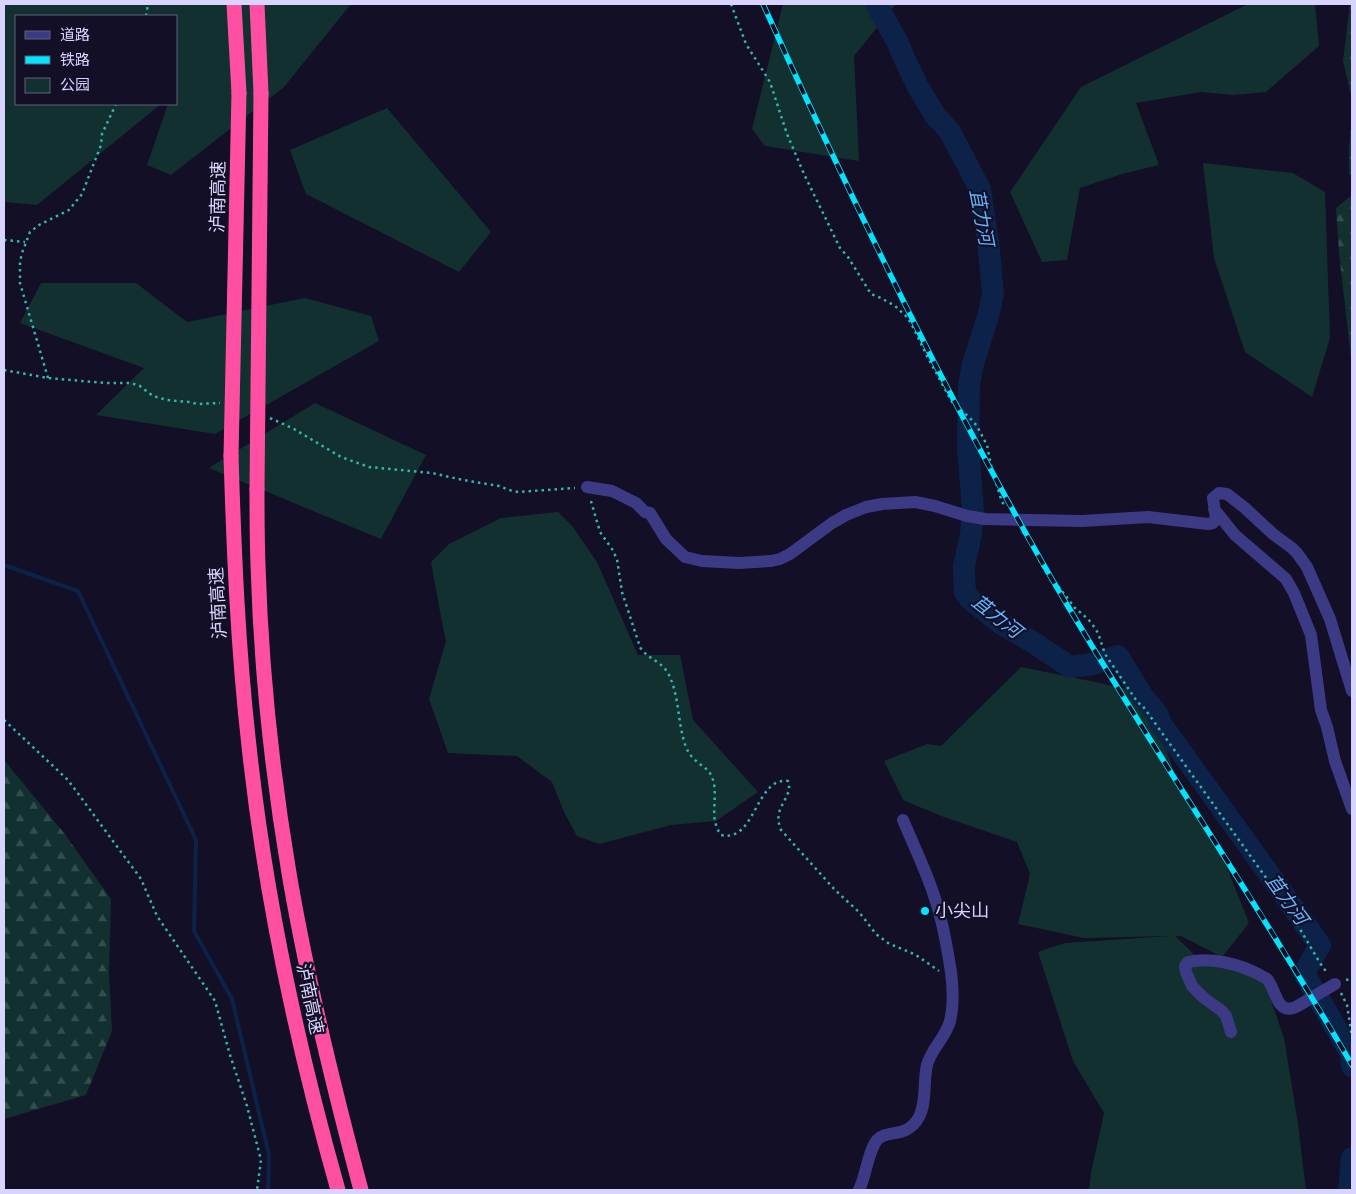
<svg xmlns="http://www.w3.org/2000/svg" width="1356" height="1194" font-family="'Roboto Condensed','Noto Sans SC',sans-serif">
<style>
.green{fill:#12302f}
.forest{fill:url(#forest-firs)}
.lines{fill:none;stroke-linecap:round;stroke-linejoin:round}
.stream{stroke:#0c2248;stroke-width:4}
.river{stroke:#0c2248;stroke-width:22}
.path{stroke:#2fb8b0;stroke-width:2.5;stroke-dasharray:2.5 4;stroke-linecap:butt}
.minor{stroke:#3d3a85;stroke-width:12}
.highway{stroke:#ff4fa3;stroke-width:15}
.rail-casing{stroke:#00e5ff;stroke-width:5.5}
.rail{stroke:#130f26;stroke-width:4;stroke-dasharray:11;stroke-linecap:butt}
.highway-bridge{stroke:#ff4fa3;stroke-width:15}
.poi-dot{fill:#00e5ff;stroke:#130f26;stroke-width:2}
.labels{text-anchor:middle;stroke-width:4.5;stroke-linejoin:round;paint-order:stroke}
.street-label{font-size:18px;fill:#d9d4ff;stroke:#130f26}
.poi-label{font-size:18px;fill:#d9d4ff;stroke:#130f26;text-anchor:start}
.water-label{font-size:19px;font-style:italic;fill:#62b6ff;stroke:#130f26}
</style>
<defs>
<pattern id="forest-firs" width="22" height="20" patternUnits="userSpaceOnUse" patternTransform="scale(1.25)"><rect width="22" height="20" fill="#12302f"/><path d="M5 1l3.5 6h-7zM16 11l3.5 6h-7z" fill="#344d4e"/></pattern>
</defs>
<rect width="100%" height="100%" fill="#130f26"/>
<!-- green -->
<path class="green" d="M4,4H351L284,87L171,175L147,165L168,104H176V16H16V104H161L37,205L4,202Z
M783,4H896L854,56L859,161L765,146L752,129Z
M1248,4H1315L1319,46L1266,92L1233,95L1201,92L1136,103L1159,165L1122,174L1080,188L1067,260L1042,262L1010,192L1081,87Z
M387,108L491,232L459,272L306,194L290,150Z
M1203,163L1293,173L1325,192L1330,338L1312,397L1245,352L1214,258Z
M41,283H136L187,322L305,298L371,316L379,341L215,434L96,415L144,368L20,323Z
M315,403L426,455L381,539L209,468Z
M558,512L573,527L597,562L638,655H680L693,720L758,792L716,821L671,825L599,844L577,836L564,812L552,782L517,756L448,753L429,699L446,641L441,617L431,562L449,544L501,518Z
M1021,667L1100,683L1147,694L1180,789L1215,838L1249,923L1222,957L1181,936H1175L1200,960L1264,980L1284,1038L1298,1124L1306,1190H1089L1091,1173L1104,1113L1073,1061L1038,952L1065,943L1170,936L1084,938L1018,924L1030,874L1017,842L941,816L903,800L884,761L927,744L941,746Z"/>
<!-- forest -->
<path class="forest" d="M1350,4H1352V100L1343,61Z
M1352,115V175H1349V147Z
M1352,195V367L1339,253L1336,208Z
M4,760L64,833L111,899L109,974L112,1031L86,1095L4,1119Z"/>
<g class="lines">
<!-- stream -->
<path class="stream" d="M4,565L78,591L196,840L194,931L232,999L269,1155L268,1190"/>
<!-- river -->
<path class="river" d="M876,4L897,41L905,60L918,87L935,115L950,132L980,189L988,242L993,293L989,313L973,364L969,385L968,447L973,511L971,534L964,566V576L965,592L971,600L1000,623L1034,643L1070,667L1093,664L1118,656L1143,697L1158,715L1159,721L1320,945L1304,973L1351,1054L1352,1066
M1349,1190L1352,1158"/>
<!-- path -->
<path class="path" d="M731,4L746,44L770,82L787,134L804,174L840,248L848,257L871,294L881,298L895,306L907,317L912,325L927,356L952,402L970,418L977,426L987,445L992,470L1002,502L1006,507
M146,16L148,4
M4,240L25,242
M4,370L48,378L105,383H131L140,386L153,396L167,400L189,402L198,404L220,403
M48,378L20,283V262L22,253L30,232L39,225L69,210L82,194L101,145L102,134L116,104
M270,418L294,429L341,457L369,467L432,473L463,480L499,486L509,490L518,492L575,488
M591,501L600,532L612,549L617,559L622,592L640,647C646,658 661,661 668,673C680,696 677,723 686,747C693,764 705,764 711,775C719,791 711,809 716,825C717,829 719,832 721,835C756,843 755,777 788,781C794,799 771,806 781,830L835,890L859,912L876,934L888,943L916,955L939,971
M1023,532L1036,553L1041,564L1075,608L1088,619L1095,628L1098,633L1105,654L1138,703L1142,705L1287,907L1320,963L1328,974
M4,720L68,780L141,879L157,916L215,1001L230,1055L247,1106L261,1160L257,1190
M1346,980L1352,979
M1341,993L1347,1005L1352,1037"/>
<!-- minor -->
<path class="minor" d="M587,487L612,491L636,503L645,512L650,513L666,539L685,557L702,561L739,563L771,561L780,559L790,554L832,523L846,515L866,507L882,504L915,502L935,506L967,516L985,519L1082,521L1148,517L1208,524L1213,523L1216,519L1213,498L1219,493L1227,494L1245,508L1273,534L1292,548L1297,553L1307,567L1330,619L1352,691
M1214,509L1235,535L1286,579L1294,593L1311,635L1321,710L1327,727L1335,761L1352,809
M1231,1032L1226,1016L1222,1011L1204,998L1192,986L1186,972L1185,966L1188,962C1212,957 1239,964 1260,975C1262,977 1265,977 1267,979C1276,988 1276,1016 1296,1007L1335,984
M859,1190C866,1176 868,1151 877,1140C887,1129 907,1139 919,1117C927,1102 923,1081 927,1065C931,1049 946,1037 950,1021C954,1005 953,988 951,972C948,953 945,934 940,916C932,883 916,851 903,820"/>
<!-- highway -->
<path class="highway" d="M234,4L239,93
M257,4L261,93
M231,456C234,553 238,650 249,746C265,896 297,1045 338,1190
M257,489C257,514 257,539 258,565C261,668 272,772 289,873C307,980 333,1085 361,1190"/>
<defs>
<path id="rail" d="M763,4C817,124 874,244 934,362C977,445 1021,528 1069,608C1161,762 1262,910 1352,1065"/>
</defs>
<!-- rail casing -->
<use href="#rail" class="rail-casing"/>
<!-- rail -->
<use href="#rail" class="rail"/>
<!-- highway-bridge -->
<path class="highway-bridge" d="M231,456L239,93
M257,489L261,93"/>
</g>
<!-- markers -->
<circle class="poi-dot" cx="925" cy="911" r="5"/>
<g class="labels">
<!-- street labels -->
<g class="street-label">
<text transform="translate(218 197) rotate(-89)" y="6">泸南高速</text>
<text transform="translate(218 603) rotate(-93)" y="6">泸南高速</text>
<text transform="translate(310 999) rotate(78)" y="6">泸南高速</text>
</g>
<!-- poi labels -->
<g class="poi-label">
<text x="935" y="917">小尖山</text>
</g>
<!-- water labels -->
<g class="water-label">
<text transform="translate(982 217) rotate(79)" y="7">苴力河</text>
<text transform="translate(997 616) rotate(38)" y="7">苴力河</text>
<text transform="translate(1287 899) rotate(54)" y="7">苴力河</text>
</g>
</g>
<!-- border -->
<rect width="1356" height="1194" fill="none" stroke="#d9d4ff" stroke-width="10"/>
<!-- legend -->
<rect x="15" y="15" width="162" height="90" fill="#130f26" stroke="#625e7d"/>
<rect x="25" y="31" width="25" height="8" fill="#3d3a85" stroke="#625e7d"/>
<text x="60" y="40" font-size="15" fill="#d9d4ff">道路</text>
<rect x="25" y="56" width="25" height="8" fill="#00e5ff" stroke="#625e7d"/>
<text x="60" y="65" font-size="15" fill="#d9d4ff">铁路</text>
<rect x="25" y="78" width="25" height="15" fill="#12302f" stroke="#625e7d"/>
<text x="60" y="90" font-size="15" fill="#d9d4ff">公园</text>
</svg>
